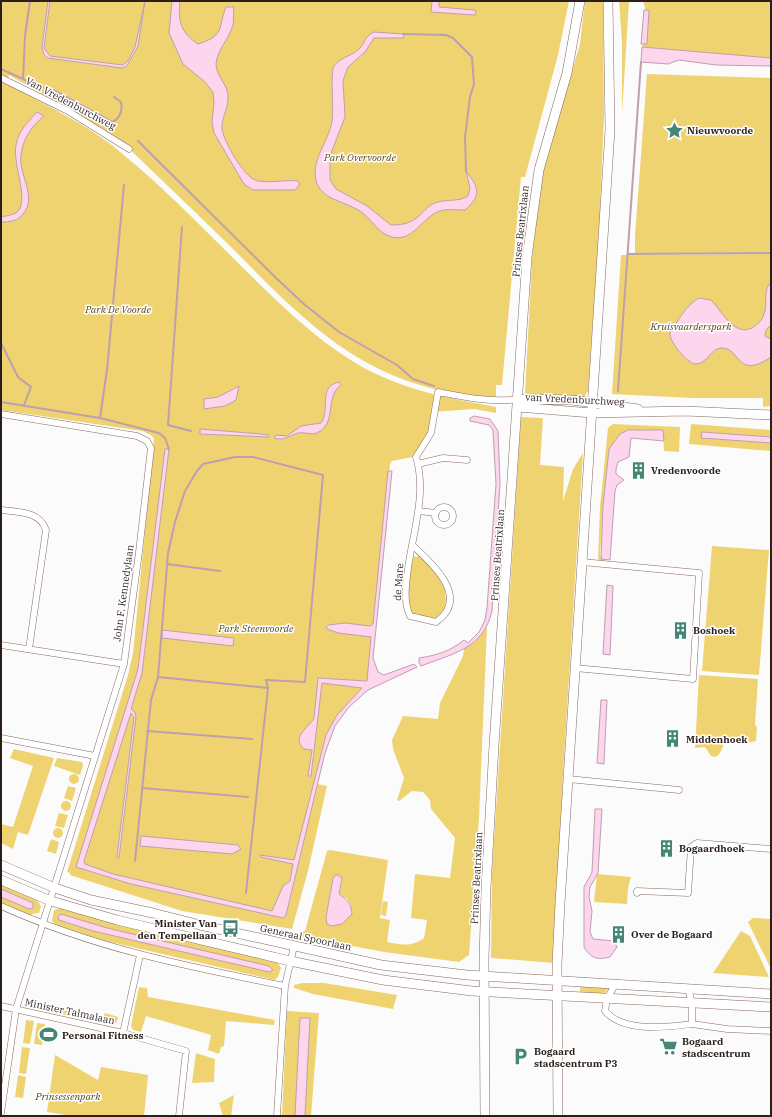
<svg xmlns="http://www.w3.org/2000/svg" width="772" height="1117" font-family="'IBM Plex Serif',serif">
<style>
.green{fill:#f0d371;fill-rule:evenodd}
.water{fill:#fdd6ed;stroke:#be9fae}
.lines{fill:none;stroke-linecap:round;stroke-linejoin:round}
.stream{stroke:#be9fae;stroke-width:2}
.street-casing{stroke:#876960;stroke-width:7}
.secondary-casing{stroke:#876960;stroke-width:10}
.street{stroke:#fff;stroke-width:6}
.secondary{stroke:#fff;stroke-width:9}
.labels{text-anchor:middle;stroke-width:3;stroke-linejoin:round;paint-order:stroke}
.street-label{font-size:10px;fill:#2b1f1b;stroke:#fff}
.poi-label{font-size:10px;font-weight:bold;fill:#2b1f1b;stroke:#fff;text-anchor:start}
.park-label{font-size:10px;font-style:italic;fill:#54471b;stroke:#fff}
</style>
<rect width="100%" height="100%" fill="#fbfbfb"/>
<!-- green -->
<path class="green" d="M1,1H569L558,55L525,177H521L502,385H496V402C455,394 414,387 377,368C319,339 274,290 229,245C194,211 159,177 124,144L110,133L9,75L7,84C45,105 86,123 119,151C161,185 200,225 238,263C279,303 322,347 374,373C413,392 454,399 496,407V413L474,409L432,412L427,438L412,457L392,461L390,464L370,682L339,716L324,744L317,784L327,786L308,871L292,929L182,911L70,875V873L67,872L128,675L133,653L154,439L151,435L142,431L1,410Z
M585,1H603L604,115L599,234L588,391L582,400L532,396L525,393L532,261L538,188L580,44Z
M619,1H629L622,113V43Z
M643,1H771V58L642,47C646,34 648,13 643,1Z
M647,74L771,78V252L635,254V236Z
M771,254V406L763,407V398H692L612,394L621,255Z
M521,417L543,418L540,465L564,467L563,501L573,469L583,453L563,774L554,963L491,958L492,872Z
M613,424L680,427L679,452L664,451L663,430H628L609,449L603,506L600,555L604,561H598L600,507L608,428Z
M691,424L771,430V437L702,432L701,438L771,443V451L689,444Z
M712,546L769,550L759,675L702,671Z
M420,553C436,572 451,585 444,611L434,619C428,618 420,618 415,615C402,607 411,570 413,556L417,557Z
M487,627L479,818L469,955L459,962L384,952L299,936L301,931H305L327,851L330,850L388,860L380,918L390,920L387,942C402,945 412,947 424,938L427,920L411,918L415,874L450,878L455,838L431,809L430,800L423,792L412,791L399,801L397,800L404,778L393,749L392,740L403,716L438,719L440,703L463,656L464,649L475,642ZM333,879L342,882L339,894L347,899L351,906L326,917Z
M699,675L758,679L755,725L757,727L756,741C744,745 739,734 729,738C721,742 724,754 715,757L711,756L705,747L695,748Z
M14,749L54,758L28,835L18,832L13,849L1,843V824L13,827L33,766L10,758Z
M57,758L82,762L83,766L80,775L54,766Z
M69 779a5 5 0 1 1 10 0a5 5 0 1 1-10 0Z
M68,786L76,788L72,801L64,798Z
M61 806a5 5 0 1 1 10 0a5 5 0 1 1-10 0Z
M59,813L68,815L64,828L55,826Z
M53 833a5 5 0 1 1 10 0a5 5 0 1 1-10 0Z
M51,839L59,842L56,854L47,851Z
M597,874L631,877L628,888L627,904L594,902Z
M1,882L38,897L37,900L41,906L39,913L32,914L31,916L1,904V897L29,909L33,903L1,889Z
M383,901L388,902L386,916L381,915Z
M64,907L276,960L281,968L278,977L274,980L102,940L56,925L52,921L54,910Z
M753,918L771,919V969L748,922Z
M741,931L750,936L769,977L713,973Z
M303,983H324L397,995L393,1009L313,994L294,988V985Z
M580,986L609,988L604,994L580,992Z
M139,987L147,988L148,997L275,1020L274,1025L226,1021L224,1046L221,1047L219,1054L208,1050L211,1035L146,1016L141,1032L133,1030L131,1026Z
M39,1004L103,1019L105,1013L118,1017L117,1022L113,1025L38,1009Z
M287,1011L319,1013L311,1116H282Z
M26,1020L34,1021L30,1044L23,1043Z
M37,1023L45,1024L42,1045L34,1044Z
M22,1047L30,1048L26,1074L19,1073Z
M196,1053L215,1059L214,1082L192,1083Z
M55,1055L98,1080L101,1067L148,1075L144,1116H72L47,1112Z
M18,1075L26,1077L23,1098L15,1097Z
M234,1095L231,1116H221H223L219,1103Z"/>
<!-- water -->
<path class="water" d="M48,1H50L44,48L50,56L123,65L128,61L135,47L145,1L138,46L127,66L122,68L48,58L44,55L42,47Z
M172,1H180C178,21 180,32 198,44C226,35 217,29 226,7H234C233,13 234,19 233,25C229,39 217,50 216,64C216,77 229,85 228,98C228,107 223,116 222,125C220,136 242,173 253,179C264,185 285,179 298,181L300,184L295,190H253L244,184L214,133L212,122L214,102L213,92L204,81L183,64L169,33Z
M432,1H439V7L474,10L476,11L475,15L431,12Z
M644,10H649L647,44H641Z
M374,32L403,34L404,38H374L365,52L348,67L343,81L345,117L330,156V180L336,189L367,206L391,225C400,225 408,224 415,219C423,214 428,204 438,202C448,199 459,202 468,196L470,188L466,171C479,188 482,195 465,210C455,210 443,208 435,213C420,222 410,244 389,236C376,231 371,218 360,211C346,202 324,200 317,184C309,161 329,142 332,121C334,109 330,74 334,66C341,56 354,56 361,47C366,40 365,36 374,32Z
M642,47L771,58V66L716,65L679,60L668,64L641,62Z
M37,112L44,116C32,126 23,138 21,155C18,175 38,196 23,214C18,221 10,222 1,222V217C6,216 12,215 16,213C31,202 12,165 16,145C18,131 28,122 37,112Z
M769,284H771V325L766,330L765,336L771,339V357C736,381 741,347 721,348C711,348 707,364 696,364C687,364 669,341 670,333C677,322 686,305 699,298L711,300C721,310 734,337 752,328C757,325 762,321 764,314C768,304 763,294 769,284Z
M339,382L341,385C324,397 338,423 317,433C311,435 305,432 298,433C289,436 284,441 274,438L276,435L287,436L301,426L321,423C331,410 317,387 339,382Z
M239,386L236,400L225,406L204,409V399L218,397Z
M474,416L490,419L498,431L500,483L492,611C483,649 454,653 421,666L419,663V658C437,655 449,652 464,640L468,643L479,632L485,620L487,608L496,484L493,430L489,425L470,421V418Z
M200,429L261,434L268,435L269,437L200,434Z
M628,430H663L664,441L631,438L629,457L618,462L616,469V474L624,480L617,485L615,491L610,560L601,559L603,506L609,449L620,434Z
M702,432L771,437V443L701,438Z
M165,449H169L142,673L131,709L135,712L136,717L119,858L117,857L134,717L131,713L84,861L85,864L113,874L272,911L283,886L290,881L293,864L261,857L260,855L294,860L326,735L337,715L362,688L322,683L311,776H308L312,750L304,749C291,736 308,729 314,718L318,678L367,681L371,637L338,633L327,629L326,627L328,625L345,623L370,626L373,624L388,471H392L373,658L378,672L384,675L414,664L417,667L368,690L349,707L335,726L325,753L286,915L283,918L131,884L76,867L138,669Z
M607,585L613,586L610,655L603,654Z
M162,630L234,638L233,646L162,638Z
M601,700H607L604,764L597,763Z
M595,809H602L598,873L590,887L589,897L592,911L590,932L593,939L614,941L617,947L610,957C598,960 591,959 584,947V887L592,872Z
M141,836L238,845L241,849L232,854L140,846Z
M335,875H338L342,878L339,894C347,900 351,903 352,914L342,924L332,926L327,924L326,917L333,879Z
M1,889L33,903V908L29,909L1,897Z
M61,914L107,928L269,966L273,970L269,972L93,931L59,920L58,917Z
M300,1018H310L305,1116H295Z"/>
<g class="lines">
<!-- stream -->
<path class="stream" d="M30,1L25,36L23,79L30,83L55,91L112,122C120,119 123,110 121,102L114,97
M403,34L446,35L453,38L472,57L474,84L470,97L465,137L466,171
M1,69L23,79
M138,141L276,278L305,305L339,332L397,365L413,379L434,386
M182,227L168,425L191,431
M628,254L771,253
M2,345L18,377L31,387L24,405
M618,391L641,62
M1,402L100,418L159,433L165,438L169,449
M100,418L107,370L124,185
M167,564L220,571
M158,677L268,688L246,893
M147,731L252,739
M142,788L248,797
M135,861L151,700L158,677L168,553L175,522L185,491L197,471L203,464L235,457H253L323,475L305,682L266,680L268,688"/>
<defs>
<path id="street" d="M1,78L68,111L129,149
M1,414L137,436L147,441L151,448L139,552L124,664L16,1009L1,1113
M418,464L443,458L467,460
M435 516a9 9 0 1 1 18 0a9 9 0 1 1-18 0Z
M1,510C18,512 40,511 46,530L29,649
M419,511L436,513
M412,545C432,563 471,598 436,622L410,616C403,601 406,584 408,568C413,532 427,493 416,457L431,433L438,392C465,397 491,403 518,399
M1,645L124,664
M575,668L693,679L699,573L582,562
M1,738L95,756
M568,779L679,790
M637,893V891L688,893L691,847L697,843L771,849
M1,906C94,948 185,966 285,986
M616,983L607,999L605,1011C624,1033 666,1027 692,1024V1004L688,988
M1,1006L123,1033L186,1051L179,1116
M692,1024L727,1029L771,1031
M123,1033L140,955
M277,1116L285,986L294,946"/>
<path id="secondary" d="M518,399L572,400L638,409
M518,407L592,413L686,411L771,415
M1,865L55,888L91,900L153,913L200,925L381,965L467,975L771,994
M1,880L51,901L117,920L290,961L383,980L472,991L771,1007
M485,1116L484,960L486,888L494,745L527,257L539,170L567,73L580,1
M558,1116L557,964L560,903L610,130L608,1"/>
</defs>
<!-- street casing -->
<use href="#street" class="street-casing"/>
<!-- secondary casing -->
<use href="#secondary" class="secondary-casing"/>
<!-- street -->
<use href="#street" class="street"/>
<!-- secondary -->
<use href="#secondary" class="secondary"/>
</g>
<!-- icons -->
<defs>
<symbol id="sight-bare" viewBox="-9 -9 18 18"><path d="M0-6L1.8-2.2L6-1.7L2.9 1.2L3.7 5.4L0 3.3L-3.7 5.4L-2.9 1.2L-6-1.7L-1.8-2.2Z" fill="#458676" stroke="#fff" stroke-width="2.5" paint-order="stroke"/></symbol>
<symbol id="building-bare" viewBox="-9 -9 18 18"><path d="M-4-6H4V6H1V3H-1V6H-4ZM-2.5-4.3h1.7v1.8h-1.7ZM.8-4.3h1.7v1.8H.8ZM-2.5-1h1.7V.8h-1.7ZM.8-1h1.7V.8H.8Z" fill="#458676" stroke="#fff" stroke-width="2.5" paint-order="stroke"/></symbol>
<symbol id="bus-bare" viewBox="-9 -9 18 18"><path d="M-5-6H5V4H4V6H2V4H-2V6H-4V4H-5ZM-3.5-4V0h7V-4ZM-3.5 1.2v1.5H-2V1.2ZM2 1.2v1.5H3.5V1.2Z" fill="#458676" stroke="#fff" stroke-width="2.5" paint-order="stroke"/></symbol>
<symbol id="stadium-bare" viewBox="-9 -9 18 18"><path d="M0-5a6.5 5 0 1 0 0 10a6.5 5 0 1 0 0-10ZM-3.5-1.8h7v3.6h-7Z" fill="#458676" stroke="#fff" stroke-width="2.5" paint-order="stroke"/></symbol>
<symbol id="supermarket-bare" viewBox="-9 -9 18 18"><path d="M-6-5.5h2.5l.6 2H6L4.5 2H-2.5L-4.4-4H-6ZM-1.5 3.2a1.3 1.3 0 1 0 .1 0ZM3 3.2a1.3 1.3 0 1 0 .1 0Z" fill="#458676" stroke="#fff" stroke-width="2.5" paint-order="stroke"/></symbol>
<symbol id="parking-bare" viewBox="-9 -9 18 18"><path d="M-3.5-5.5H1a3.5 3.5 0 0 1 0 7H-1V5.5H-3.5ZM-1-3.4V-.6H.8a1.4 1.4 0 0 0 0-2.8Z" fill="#458676" stroke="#fff" stroke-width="2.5" paint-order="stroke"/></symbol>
</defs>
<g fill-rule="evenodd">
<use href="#sight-bare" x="662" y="118" width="25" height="25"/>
<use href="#building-bare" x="626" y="458" width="25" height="25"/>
<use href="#building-bare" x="668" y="618" width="25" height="25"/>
<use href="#building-bare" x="660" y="726" width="25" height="25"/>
<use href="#building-bare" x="654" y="836" width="25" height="25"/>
<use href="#bus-bare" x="218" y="916" width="25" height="25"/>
<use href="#building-bare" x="606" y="922" width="25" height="25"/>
<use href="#stadium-bare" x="36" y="1022" width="25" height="25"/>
<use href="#supermarket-bare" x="656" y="1034" width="25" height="25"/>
<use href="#parking-bare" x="508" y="1044" width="25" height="25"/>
</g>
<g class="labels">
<!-- street labels -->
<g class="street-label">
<text transform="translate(71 103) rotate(28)" y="4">Van Vredenburchweg</text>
<text transform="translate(520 231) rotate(-84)" y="4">Prinses Beatrixlaan</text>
<text transform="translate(575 399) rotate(3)" y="4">van Vredenburchweg</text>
<text transform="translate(497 555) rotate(-86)" y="4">Prinses Beatrixlaan</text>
<text transform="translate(398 582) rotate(-86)" y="4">de Mare</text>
<text transform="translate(123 593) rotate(-82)" y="4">John F. Kennedylaan</text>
<text transform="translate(476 878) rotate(-87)" y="4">Prinses Beatrixlaan</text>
<text transform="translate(306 937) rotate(12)" y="4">Generaal Spoorlaan</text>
<text transform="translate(70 1011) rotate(12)" y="4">Minister Talmalaan</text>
</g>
<!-- poi labels -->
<g class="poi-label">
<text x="687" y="134">Nieuwvoorde</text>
<text x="651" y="474">Vredenvoorde</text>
<text x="693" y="634">Boshoek</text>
<text x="686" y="743">Middenhoek</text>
<text x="679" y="852">Bogaardhoek</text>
<text x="217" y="927" text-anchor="end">Minister Van<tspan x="217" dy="12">den Tempellaan</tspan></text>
<text x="631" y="938">Over de Bogaard</text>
<text x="62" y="1039">Personal Fitness</text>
<text x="682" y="1045">Bogaard<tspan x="682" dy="12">stadscentrum</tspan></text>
<text x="534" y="1055">Bogaard<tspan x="534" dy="12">stadscentrum P3</tspan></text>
</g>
<!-- park labels -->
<g class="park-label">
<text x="360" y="161">Park Overvoorde</text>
<text x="118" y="313">Park De Voorde</text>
<text x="691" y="330">Kruisvaarderspark</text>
<text x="256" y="632">Park Steenvoorde</text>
<text x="68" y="1100">Prinsessenpark</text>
</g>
</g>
<!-- border -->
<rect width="772" height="1117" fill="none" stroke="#2b1f1b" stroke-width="4"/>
</svg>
